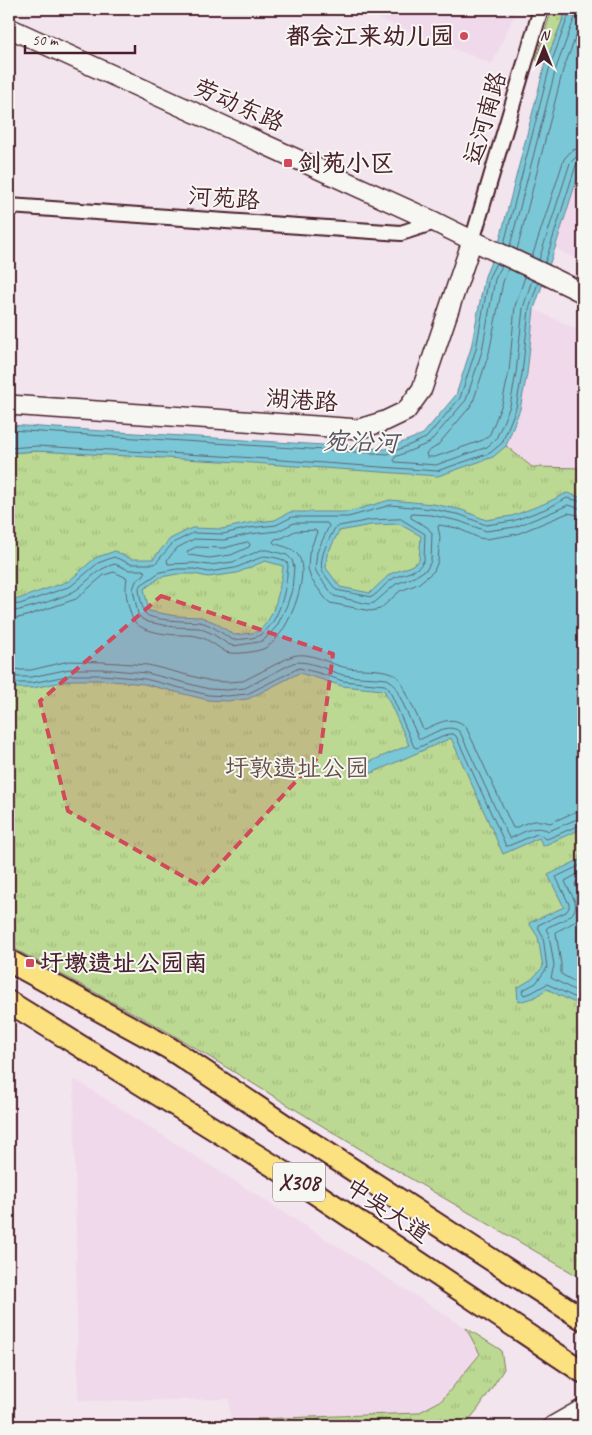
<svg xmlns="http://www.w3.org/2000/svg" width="592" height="1435" font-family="Caveat,'LXGW WenKai TC',sans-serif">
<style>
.built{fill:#f0d9eb}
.park{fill:url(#park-tufts);stroke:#827c5e}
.water{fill:#7ac8d7;stroke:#678492;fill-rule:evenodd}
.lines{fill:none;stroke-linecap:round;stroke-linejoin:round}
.shore{stroke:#5d6370;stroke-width:1}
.street-casing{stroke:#4a1f2b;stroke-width:18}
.secondary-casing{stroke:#4a1f2b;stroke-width:22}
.primary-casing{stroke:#4a1f2b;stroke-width:25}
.street{stroke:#f6f6f2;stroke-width:14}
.secondary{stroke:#f6f6f2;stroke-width:19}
.primary{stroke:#fbe180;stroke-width:21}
.marked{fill:#d1495b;fill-opacity:0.2;stroke:#d1495b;stroke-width:4;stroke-dasharray:10 6;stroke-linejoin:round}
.poi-dot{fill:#d1495b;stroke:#f6f6f2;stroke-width:2}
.labels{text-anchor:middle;stroke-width:4;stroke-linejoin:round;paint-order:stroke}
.shield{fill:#f6f6f2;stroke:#7e6067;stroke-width:1}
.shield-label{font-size:22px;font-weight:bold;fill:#4a1f2b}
.poi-label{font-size:24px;font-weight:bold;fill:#4a1f2b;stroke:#f6f6f2;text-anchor:start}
.street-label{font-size:24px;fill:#4a1f2b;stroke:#f6f6f2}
.park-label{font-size:24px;fill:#664e45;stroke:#f6f6f2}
.water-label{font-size:25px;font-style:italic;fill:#58525f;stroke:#f6f6f2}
</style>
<defs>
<pattern id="park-tufts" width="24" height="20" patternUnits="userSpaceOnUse" patternTransform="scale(1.25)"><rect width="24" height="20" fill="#bbd992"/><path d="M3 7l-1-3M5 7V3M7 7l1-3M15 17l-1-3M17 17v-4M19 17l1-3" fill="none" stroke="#a2ba7e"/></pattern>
</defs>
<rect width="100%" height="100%" fill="#f2e5ee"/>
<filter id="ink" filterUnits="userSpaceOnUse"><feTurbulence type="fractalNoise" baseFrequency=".02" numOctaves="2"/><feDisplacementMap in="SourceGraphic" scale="10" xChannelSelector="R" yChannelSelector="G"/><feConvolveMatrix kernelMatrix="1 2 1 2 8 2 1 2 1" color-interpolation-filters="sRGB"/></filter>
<g filter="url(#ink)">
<!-- built -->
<path class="built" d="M355,9H517L492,64Z
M583,160V263L555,248Z
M534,309L583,332V468L532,467L506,446L520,409L527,374Z
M74,1079L466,1328L480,1353L442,1400L418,1413L230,1419L229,1399L78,1401Z"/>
<!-- park -->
<path class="park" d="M552,9H567L545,64L536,60Z
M475,412L506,446L532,467L583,468V1279L370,1155L170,1033L9,946V453L36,451L438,456Z
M466,1328L501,1350L504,1369L478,1409L464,1426H257V1419L418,1413L442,1400L480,1354Z"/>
<!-- water -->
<path class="water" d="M567,9H583V160L555,248L534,309L527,374L520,409L506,446L493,457L438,476L238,462L36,451L9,453V425L386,449L423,434L456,395L471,348L485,276L499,243L545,64Z
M567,493L583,498V828L543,846L539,838L503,854L451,738L367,775L362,765L409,745L384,690L342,686L317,678L299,673L248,699L227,701L208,700L144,684L101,680H72L33,688H13L9,685V601L18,599L69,581L95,558L115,551L131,559H153L170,539L192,528L222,529L249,523L275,520L290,512H348L390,500L433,504L462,510L486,520L512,516L546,503ZM399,524L421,536L419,561L409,567L390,574L370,593L340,587L326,568L327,555L339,531L371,525ZM265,561L283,566C281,584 275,621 258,631C252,634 241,634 234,635L216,623L201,617L176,616L149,611L144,589L161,577L177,574H194L208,577L237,573Z
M583,858V1002H573L547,989L533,998L518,1002L517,988L532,979L543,967L538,937L529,923L564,907L548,875Z"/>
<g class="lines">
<!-- shore -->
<path class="shore" d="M504,244L550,66L571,9
M510,246L556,68L576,14L577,9
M517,250L563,70L583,18
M532,257L564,159L572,150L583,148
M539,260L570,163L576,157L583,155
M545,263L576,165L579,162H583
M502,266L495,279L482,351L466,400L429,443L395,457L394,460L395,462L436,465L487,447L496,439L510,406L516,373L523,308L532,280
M508,269L503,282L489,353L473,402L470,407L437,446L426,453L427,457H435L483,440L490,434L502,404L509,372L515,306L525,277
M9,430L388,454L426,438L460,398L476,349L489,277L496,263
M9,448L37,446L239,457L437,471L490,453L502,443L516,408L522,374L529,309L538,283
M401,519L425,534L424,560C419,572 404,573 394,578C385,583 380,592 372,597L336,590L322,571C319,556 328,541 335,528L339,526L371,520Z
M248,542L250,544L249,547L231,555L209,558L189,555L187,553L188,551L196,547L224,548Z
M265,556C270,557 284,558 287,563C289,566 287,571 287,575C285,594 278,624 260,635C254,639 241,639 233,640C222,634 212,624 199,622C189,621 152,621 146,614C142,610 139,593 139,588L141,585L160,572L177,569H194L209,572L235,568Z
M9,605L20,604L71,586L98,563L114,557L131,564H155L173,543L193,533L223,534L249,528L276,525L292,517H348L391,505L432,509L461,515L486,525L513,521L548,508L567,498L583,502
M9,612C21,611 66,597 76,590C91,579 96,569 115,564L129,570H143L145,572L144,575L136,581L133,589L138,614L142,619L148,622L174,627L199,628L211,633L228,644L233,646L259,642L265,639L277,626L287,605L292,590L294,567L292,560L287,555L268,550H261L233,562L209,565L194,563L168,564L167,560L177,548L194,539L224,540L250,534L278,531L294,523H327L329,526L317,552L315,569L318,575L334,596L368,604L374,603L396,584L414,577L427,569L431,561L432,533L427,527L411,518V515L412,514L431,515L459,521L486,531L515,527L550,513L568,505L583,509
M9,619L23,617L76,599L104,575L114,572L127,578C125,590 126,596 129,608C131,613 131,618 135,622C142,632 169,635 181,635C187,635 194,635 200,637C210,640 217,647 226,652C234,655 255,652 263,649C286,641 312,575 298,555C293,548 283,546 275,544L273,542L275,539L282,538L295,531L315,530L317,532L309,553L308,569L311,579L325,598L330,603L371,611L380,609L400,591L418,584L434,571L438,561L440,537L438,527L439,525L457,528L479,538L486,539L517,534L568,513L583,516
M9,667L20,670H31L69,661L103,662L148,665L211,681L227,682L243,681L290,657C309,649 329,665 348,668C361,670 380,668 391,673C395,675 398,677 401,681L423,729H425C439,723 453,714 466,727L513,828H515C528,822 535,818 550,823L575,812L583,810
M9,675L18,677H31L70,669H102L147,673L209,689L227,690L245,688L293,663C308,659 329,671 343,675C357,678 372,677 387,679L392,682L395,686L419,739H421C433,734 449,722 460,732L509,838H511C525,832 534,824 549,831L577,819L583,818
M9,681L16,683H32L71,675H102L145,679L208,695L227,696L247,694L299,668L319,673L343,681L385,685L389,689L414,747L417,748L449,734H453L456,736L506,846H508L537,834C542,834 543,839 547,839L580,825L583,824
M583,864L556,877L569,904V908L566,912L538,925V927L543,936L547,968L536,983L523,990L522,992L524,995L531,993L547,984L574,997H583
M583,871L565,881C567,888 573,895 575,902C579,917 558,922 548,927L546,929L549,935L554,965L551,978L576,991H583
M583,879L576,882L575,885C577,889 580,894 582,899C588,917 570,925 557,931L556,933L561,964V974L577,983L583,984"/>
<defs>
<path id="street" d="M9,206L401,233L435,222
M472,241L541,9"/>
<path id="secondary" d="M9,28L435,222C484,247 534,268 583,293
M9,405L359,429L385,421L406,411L422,389L472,241
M553,1426L583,1409"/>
<path id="primary" d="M9,961L169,1048L293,1131L583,1319
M9,1002L288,1175L583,1372"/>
</defs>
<!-- street casing -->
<use href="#street" class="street-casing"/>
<!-- secondary casing -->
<use href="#secondary" class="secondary-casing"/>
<!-- primary casing -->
<use href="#primary" class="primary-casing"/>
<!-- street -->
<use href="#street" class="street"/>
<!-- secondary -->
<use href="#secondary" class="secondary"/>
<!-- primary -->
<use href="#primary" class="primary"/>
</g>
</g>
<!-- marked area -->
<path class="marked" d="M161,596L333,654L320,755L200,886L68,811L40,701Z"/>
<!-- markers -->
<g class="poi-dot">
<circle cx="464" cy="36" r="5"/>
<rect x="283" y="158" width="10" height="10" rx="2.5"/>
<rect x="25" y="958" width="10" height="10" rx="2.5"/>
</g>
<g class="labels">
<!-- shield labels -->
<rect class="shield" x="273" y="1162.5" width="52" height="39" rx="4"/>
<g class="shield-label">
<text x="299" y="1190">X308</text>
</g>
<!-- poi labels -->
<g class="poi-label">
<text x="454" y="44" text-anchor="end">都会江来幼儿园</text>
<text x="298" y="171">剑苑小区</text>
<text x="40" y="971">圩墩遗址公园南</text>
</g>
<!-- street labels -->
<g class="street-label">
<text transform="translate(239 105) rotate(24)" y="8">劳动东路</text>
<text transform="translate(485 118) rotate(-74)" y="8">运河南路</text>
<text transform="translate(224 198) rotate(4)" y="8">河苑路</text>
<text transform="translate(302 400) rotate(4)" y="8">湖港路</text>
<text transform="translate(388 1210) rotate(34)" y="8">中吴大道</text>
</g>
<!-- park labels -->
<g class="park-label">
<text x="297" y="776">圩敦遗址公园</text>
</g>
<!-- water labels -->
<g class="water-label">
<text transform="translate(361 441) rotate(2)" y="9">宛沿河</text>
</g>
</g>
<!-- margin -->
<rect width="592" height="1435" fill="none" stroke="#f6f6f2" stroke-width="30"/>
<rect x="15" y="15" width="562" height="1405" fill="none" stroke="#4a1f2b" stroke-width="2" filter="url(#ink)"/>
<!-- north arrow -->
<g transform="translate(544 48)" stroke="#f6f6f2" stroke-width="4" paint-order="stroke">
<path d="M0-4L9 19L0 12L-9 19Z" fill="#4a1f2b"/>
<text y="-8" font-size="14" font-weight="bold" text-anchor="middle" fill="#4a1f2b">N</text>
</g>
<!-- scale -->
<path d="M25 45v8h110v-8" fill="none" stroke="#4a1f2b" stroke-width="2.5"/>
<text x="32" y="45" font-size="15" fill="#4a1f2b" stroke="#f6f6f2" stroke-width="4" paint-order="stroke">50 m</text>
</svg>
